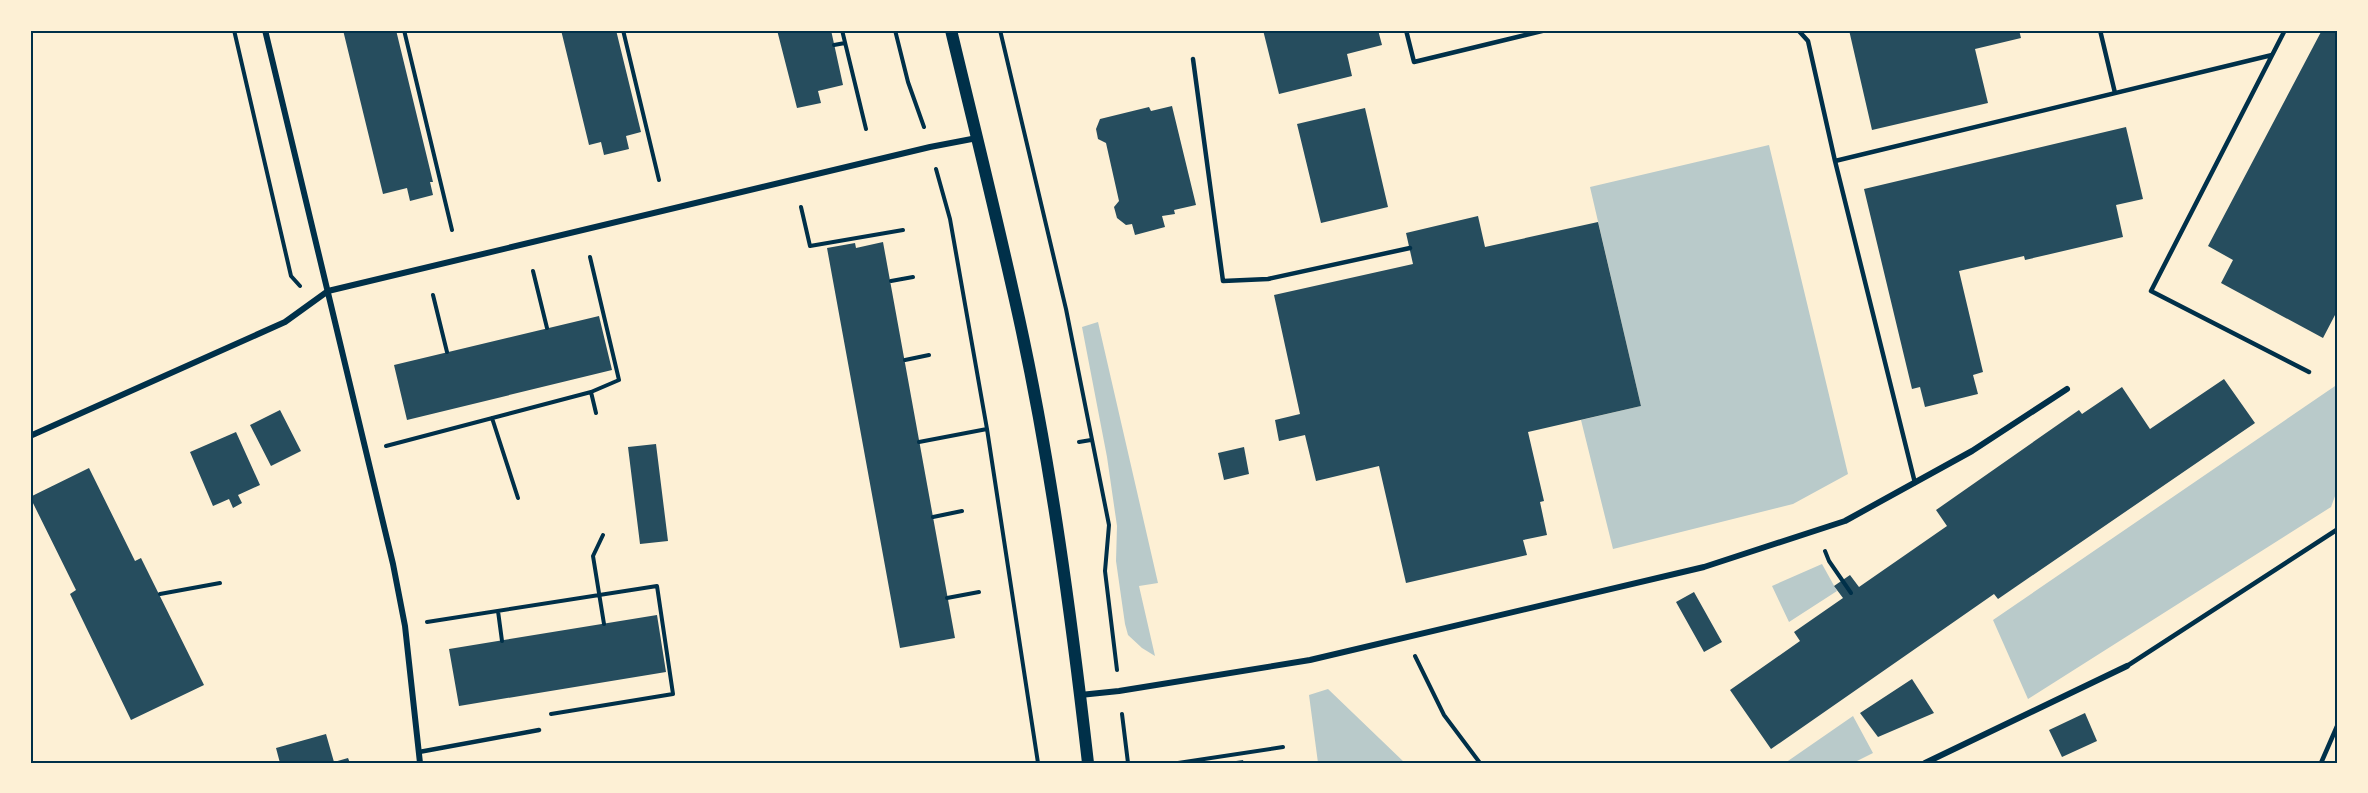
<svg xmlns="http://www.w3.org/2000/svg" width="2368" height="793" font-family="Inter,sans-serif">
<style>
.green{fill:#b9caca}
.building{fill:#264d5e}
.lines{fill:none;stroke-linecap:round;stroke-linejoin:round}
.path{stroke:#003049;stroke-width:4}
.service{stroke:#003049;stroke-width:4.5}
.minor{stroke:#003049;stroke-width:6}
.secondary{stroke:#003049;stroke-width:12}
.neatline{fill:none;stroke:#003049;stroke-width:2}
</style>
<rect width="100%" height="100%" fill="#fdf0d5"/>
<!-- green -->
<path class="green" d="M1769,145L1848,474L1793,504L1613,549L1581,420L1641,406L1590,187Z
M1098,322L1158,583L1139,586L1155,656L1142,648L1128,635L1125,624L1116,561L1117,526L1107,457L1082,327Z
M2338,384V488L2331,507L2028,699L1993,620Z
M1822,564L1837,591L1789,622L1772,586Z
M1328,689L1405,763H1318L1309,695Z
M1853,716L1873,753L1853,763H1785Z"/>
<!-- building -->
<path class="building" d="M343,30H396L433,182H430L433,195L410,201L407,188L383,194Z
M561,30H616L641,132L626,136L629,149L604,155L601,142L589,145Z
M777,30H831L843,85L818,91L821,103L797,108Z
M1263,30H1378L1382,45L1347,54L1352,76L1279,94Z
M1849,30H2019L2021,38L1975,49L1988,103L1872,130Z
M2322,30H2338V317L2335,315L2323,338L2221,283L2233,260L2208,246Z
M1172,106L1196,205L1174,210L1175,214L1162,216L1165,227L1135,235L1132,224L1126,225L1117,218L1114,207L1119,201L1106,143L1098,139L1096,129L1100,119L1149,107L1151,111Z
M1365,108L1388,207L1321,223L1297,124Z
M2126,127L2143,199L2116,205L2123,237L2025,260L2024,256L1959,271L1983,372L1973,375L1978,394L1925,407L1920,387L1912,389L1864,189Z
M1478,216L1485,247L1598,222L1641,406L1528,432L1544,501L1540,502L1547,535L1523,540L1527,555L1406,583L1379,466L1316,481L1305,435L1279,441L1275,420L1300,414L1274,295L1413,264L1406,233Z
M883,242L955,638L900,648L827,248L855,243L856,248Z
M599,316L612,370L407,420L394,365Z
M2224,379L2255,423L1998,599L1994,594L1771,749L1730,690L1800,641L1794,632L1843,598L1834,586L1850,575L1859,587L1947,526L1936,510L2079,410L2082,414L2122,387L2150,429Z
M280,410L301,451L271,466L250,425Z
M236,432L260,485L238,495L242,503L233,508L229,499L213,506L190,452Z
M656,444L668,541L640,544L628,447Z
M1244,447L1249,474L1224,480L1218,453Z
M89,468L135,561L141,558L204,685L131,720L70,594L76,590L30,497Z
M1694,592L1722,642L1704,652L1676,602Z
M657,615L666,672L459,706L449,649Z
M1912,679L1934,713L1878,737L1860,713Z
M2085,713L2097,741L2062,757L2049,730Z
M326,734L334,762L348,758L350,763H280L276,748Z
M1243,760L1244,763H1229V762Z"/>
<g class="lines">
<!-- path -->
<path class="path" d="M234,30L291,276L300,286
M404,30L452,230
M623,30L659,180
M842,30L866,129
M895,30L908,82L924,127
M1000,30L1066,309L1109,525L1105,571L1117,670
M834,45L845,43
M936,169L950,219L987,429L1038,763
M801,207L810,246L903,230
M590,257L619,380L591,392
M533,271L547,328
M891,281L913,277
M433,295L447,352
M905,360L929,355
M492,418L518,498
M919,442L987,429
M1079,442L1091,440
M386,446L591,392L596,413
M933,517L962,511
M603,535L593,556L604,624
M1825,551L1829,561L1851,593
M160,594L220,583
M947,598L979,592
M498,611L502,641
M427,622L657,586L673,694L551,714
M1415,656L1444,715L1480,763
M1122,714L1128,763
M1178,763L1283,747"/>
<!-- service -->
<path class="service" d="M1406,30L1414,62L1546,30
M1798,30L1808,41L1835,161
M2100,30L2115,93
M2285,30L2151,291L2309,372
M1193,59L1223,281L1268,279L1410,248
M1915,483L1835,161L2272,55
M2127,666L2338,529
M419,752L539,730
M2321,763L2338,724"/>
<!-- minor -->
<path class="minor" d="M265,30L393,564L405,626L420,763
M30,436L285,322L328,291L930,147L977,138
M1080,695L1119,691L1310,660L1704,567L1845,521L1972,451L2067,389
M1925,763L2127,666"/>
<!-- secondary -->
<path class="secondary" d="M951,30C974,126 998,222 1019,318C1051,464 1071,614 1088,763"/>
</g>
<!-- border -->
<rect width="2368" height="793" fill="none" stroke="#fdf0d5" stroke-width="63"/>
<rect x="32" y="32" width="2304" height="730" class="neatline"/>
</svg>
